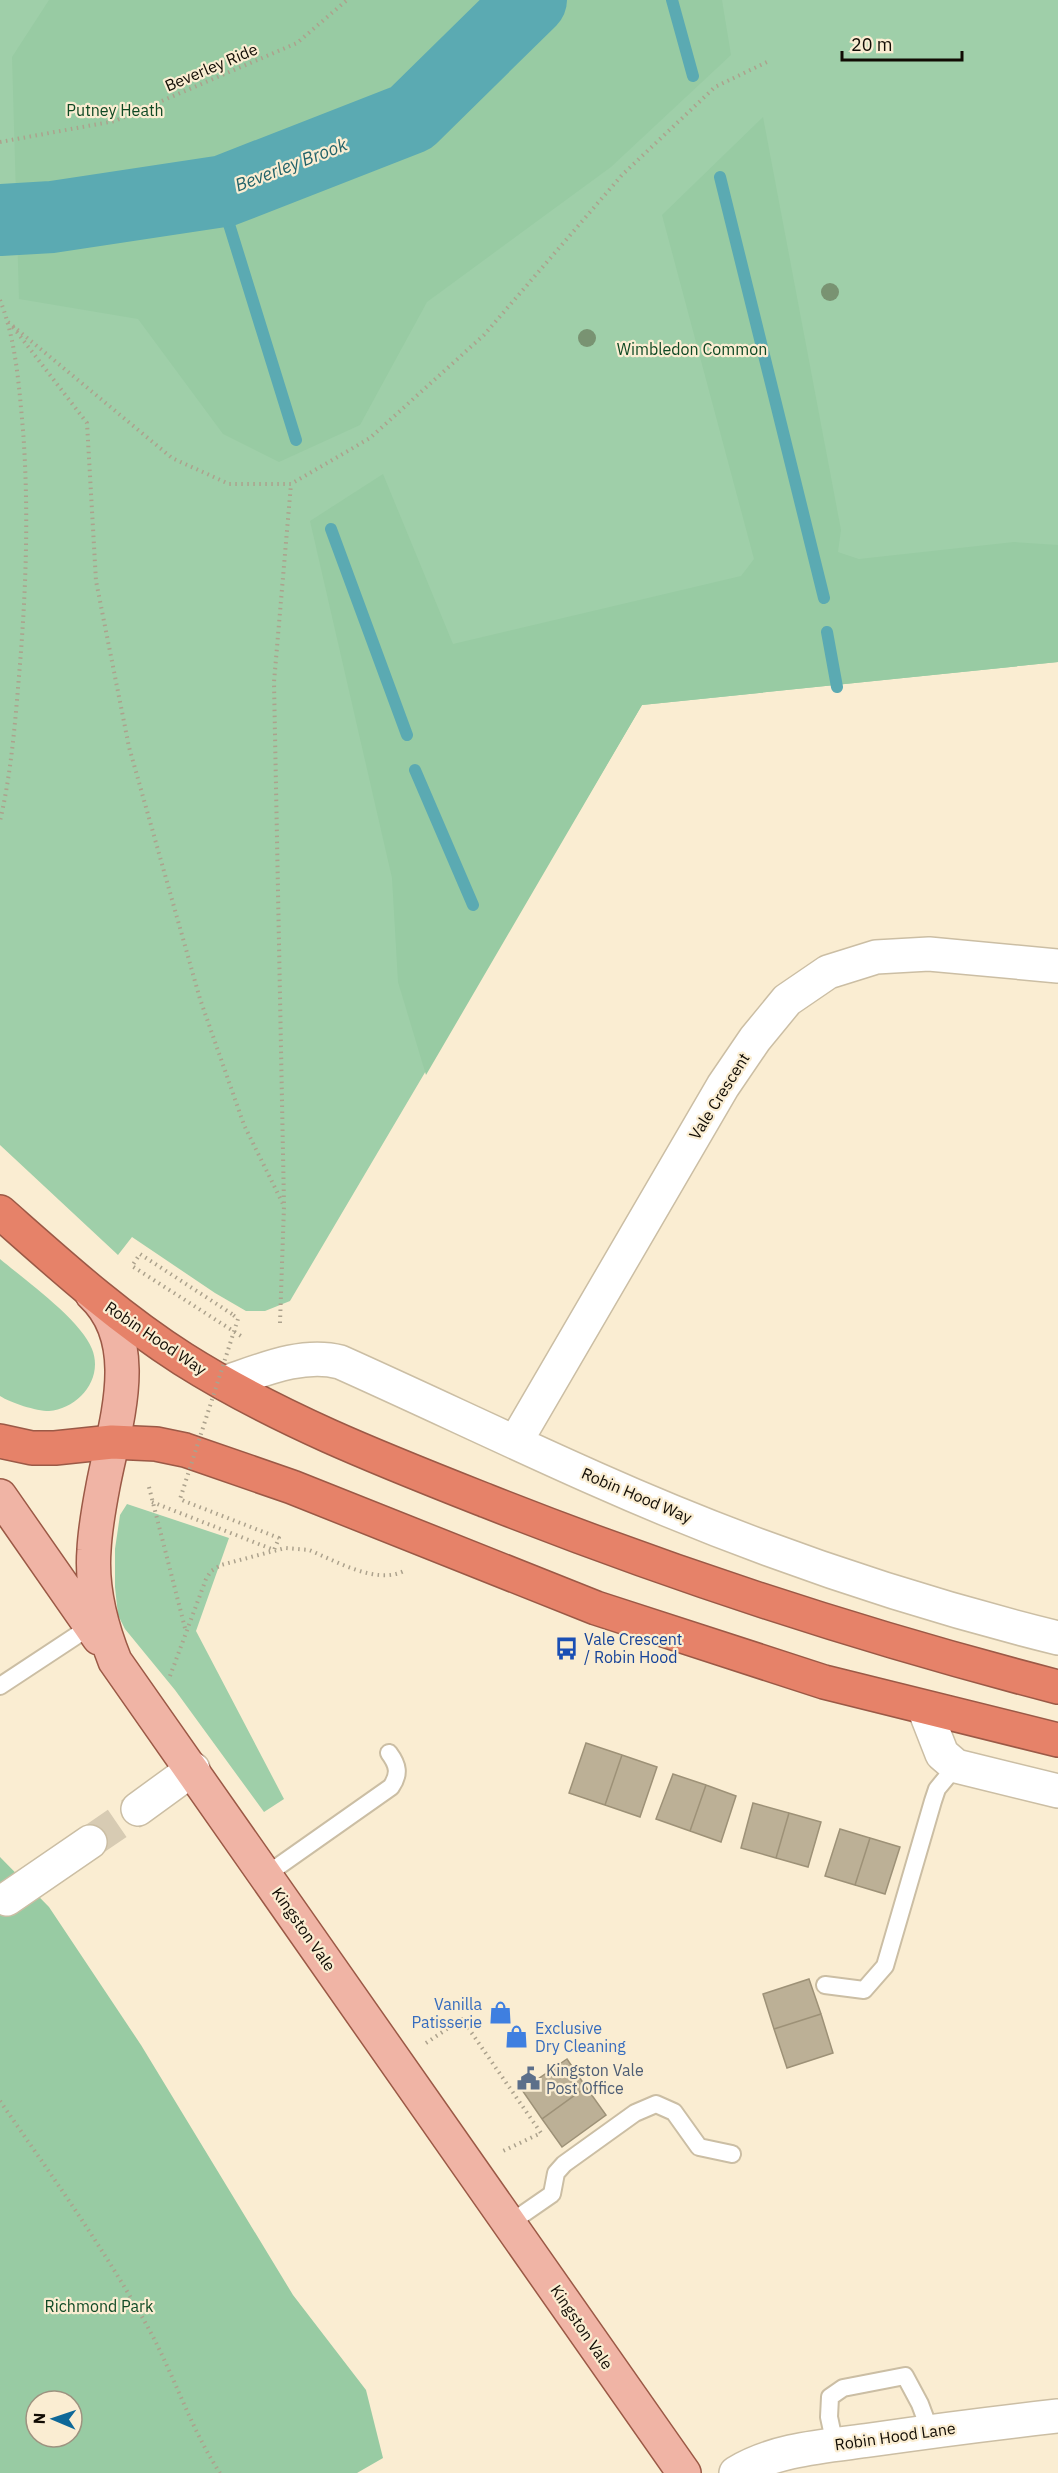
<svg xmlns="http://www.w3.org/2000/svg" width="1058" height="2473" font-family="'IBM Plex Sans',sans-serif">
<style>
.green{fill:#9fcfa9}
.forest{fill:#98cba3;fill-rule:evenodd}
.lines{fill:none;stroke-linecap:round;stroke-linejoin:round}
.stream{stroke:#5baab2;stroke-width:12}
.river{stroke:#5baab2;stroke-width:72}
.building{fill:#bcb096;stroke:#9d9177;stroke-width:1.5}
.street-tunnel{stroke:#d7cbb3;stroke-width:33;stroke-dasharray:33 16;stroke-linecap:butt}
.lane-casing{stroke:#cbbea4;stroke-width:20}
.street-casing{stroke:#cbbea4;stroke-width:36}
.primary-casing{stroke:#9b5946;stroke-width:36}
.highway-casing{stroke:#9b5946;stroke-width:36}
.path{stroke:#aca28d;stroke-width:4;stroke-dasharray:1.5 4.5;stroke-linecap:butt}
.lane{stroke:#fff;stroke-width:16}
.street{stroke:#fff;stroke-width:33}
.primary{stroke:#f0b4a5;stroke-width:33}
.highway{stroke:#e68269;stroke-width:33}
.path-bridge{stroke:#aca28d;stroke-width:4;stroke-dasharray:1.5 4.5;stroke-linecap:butt}
.tree{fill:#799372}
.labels{text-anchor:middle;stroke-width:4.5;stroke-linejoin:round;paint-order:stroke}
.street-label{font-size:16px;fill:#110c04;stroke:#faedd2}
.park-label{font-size:16px;fill:#0f4924;stroke:#faedd2}
.transit-label{font-size:16px;fill:#164399;stroke:#faedd2;text-anchor:start}
.shop-label{font-size:16px;fill:#366cbe;stroke:#faedd2;text-anchor:end}
.service-label{font-size:16px;fill:#4e5e75;stroke:#faedd2;text-anchor:start}
.water-label{font-size:18px;font-style:italic;fill:#216269;stroke:#faedd2}
</style>
<rect width="100%" height="100%" fill="#faedd2"/>
<!-- green -->
<path class="green" d="M0,0H1058V662L642,705L290,1301L265,1311H246L215,1293L132,1237L118,1255L0,1145Z
M0,1259C25,1280 81,1320 92,1349C104,1379 78,1409 49,1411C36,1411 11,1403 0,1396Z
M127,1504L229,1538L196,1631L284,1799L264,1812L175,1690L125,1629L118,1615L115,1587V1549L120,1515Z"/>
<!-- forest -->
<path class="forest" d="M49,0H722L731,55L611,167L427,302L360,425L279,462L223,434L138,319L19,299L12,57Z
M763,117L841,530L838,552L859,559L1014,542L1058,545V662L642,705L426,1075L398,982L392,878L310,521L383,474L453,644L741,576L754,559L662,215Z
M0,1857L49,1907L141,2045L293,2295L366,2390L383,2458L357,2473H0ZM36,2401H72V2437H36Z"/>
<g class="lines">
<!-- stream -->
<path class="stream" d="M672,0L693,76
M720,177L824,598
M219,192L296,440
M331,529L407,735
M827,632L837,687
M415,770L473,905"/>
<!-- river -->
<path class="river" d="M0,220L52,217L224,191L411,118L531,0"/>
</g>
<!-- building -->
<path class="building" d="M586,1743L622,1755L605,1805L569,1793Z
M622,1755L657,1767L640,1817L605,1805Z
M673,1774L706,1785L690,1831L656,1819Z
M706,1785L736,1796L721,1842L690,1831Z
M753,1803L789,1813L776,1858L741,1848Z
M789,1813L821,1822L808,1867L776,1858Z
M840,1829L870,1838L855,1885L825,1876Z
M870,1838L900,1847L885,1894L855,1885Z
M809,1979L821,2014L774,2029L763,1994Z
M821,2014L833,2053L787,2068L774,2029Z
M567,2059L586,2087L542,2119L522,2090Z
M586,2087L606,2115L562,2147L542,2119Z"/>
<g class="lines">
<!-- street-tunnel -->
<path class="street-tunnel" d="M90,1842L138,1809"/>
<defs>
<path id="lane" d="M0,1686L91,1626
M266,1875L391,1787C400,1774 398,1765 389,1753
M825,1985L864,1990L885,1966L933,1801L937,1789L956,1766
M510,2223L552,2194L556,2173L564,2164L635,2113L656,2104L674,2112L699,2147L732,2154
M835,2445L829,2417L830,2397L843,2388L905,2376L920,2404L930,2431"/>
<path id="street" d="M224,1383C260,1371 302,1352 340,1362C425,1400 510,1441 596,1479C744,1545 900,1599 1058,1638
M516,1441L723,1086L755,1039L787,1000L828,972L876,957L929,954L1058,966
M924,1708L942,1754L956,1766L1058,1791
M138,1809L193,1769
M7,1899L90,1842
M736,2473C775,2449 826,2446 870,2440C933,2431 995,2423 1058,2416"/>
<path id="primary" d="M92,1294C145,1343 114,1427 103,1486C99,1507 95,1529 94,1550C91,1588 101,1626 115,1661L684,2473
M0,1496L99,1638"/>
<path id="highway" d="M0,1212C59,1264 117,1317 183,1359C278,1419 383,1460 487,1501C674,1575 864,1637 1058,1687
M0,1441L32,1448H55L112,1442L156,1444L185,1450L292,1487L596,1608L824,1682L1058,1740"/>
</defs>
<!-- lane casing -->
<use href="#lane" class="lane-casing"/>
<!-- street casing -->
<use href="#street" class="street-casing"/>
<!-- primary casing -->
<use href="#primary" class="primary-casing"/>
<!-- highway casing -->
<use href="#highway" class="highway-casing"/>
<!-- path -->
<path class="path" d="M0,142L115,121L297,43L347,0
M0,300C16,340 19,386 23,430C29,512 26,594 19,676C15,725 11,774 0,821
M8,322L172,458L229,484H291L370,438L484,335L622,175L715,87L767,62
M13,327L87,423L96,581L129,747L200,999L244,1125L284,1206
M232,1314L140,1254L132,1266L241,1336
M280,1323L284,1206L274,682L291,484
M149,1487L186,1632
M152,1502L274,1550L279,1538L184,1501
M170,1676L206,1579L211,1571L221,1565L285,1548L309,1550C336,1561 376,1585 404,1571
M426,2043L462,2019L541,2133L503,2151
M0,2101C50,2173 102,2246 145,2322C173,2371 189,2426 220,2473"/>
<!-- lane -->
<use href="#lane" class="lane"/>
<!-- street -->
<use href="#street" class="street"/>
<!-- primary -->
<use href="#primary" class="primary"/>
<!-- highway -->
<use href="#highway" class="highway"/>
<!-- path-bridge -->
<path class="path-bridge" d="M184,1501L180,1499L238,1319L232,1314"/>
</g>
<!-- trees -->
<g class="tree">
<circle cx="830" cy="292" r="9"/>
<circle cx="587" cy="338" r="9"/>
</g>
<!-- icons -->
<defs>
<symbol id="bus-bare" viewBox="-9 -9 18 18"><path d="M-5-6H5V4H4V6H2V4H-2V6H-4V4H-5ZM-3.5-4V0h7V-4ZM-3.5 1.2v1.5H-2V1.2ZM2 1.2v1.5H3.5V1.2Z" fill="#1a4fb4" stroke="#faedd2" stroke-width="2.5" paint-order="stroke"/></symbol>
<symbol id="shop-bare" viewBox="-9 -9 18 18"><path d="M-5-2.5h2.3a2.7 3.5 0 0 1 5.4 0H5L5.5 6h-11ZM-1.5-2.5h3a1.5 2.3 0 0 0-3 0Z" fill="#3f7fe0" stroke="#faedd2" stroke-width="2.5" paint-order="stroke"/></symbol>
<symbol id="civic-bare" viewBox="-9 -9 18 18"><path d="M-.6-6.5H3V-4.5H.6V-3L4-1V1h2V6H-6V1h2V-1L-.6-3ZM-1.2 2.5V6h2.4V2.5Z" fill="#5c6f8a" stroke="#faedd2" stroke-width="2.5" paint-order="stroke"/></symbol>
</defs>
<g fill-rule="evenodd">
<use href="#bus-bare" x="550" y="1632" width="33" height="33"/>
<use href="#shop-bare" x="484" y="1996" width="33" height="33"/>
<use href="#shop-bare" x="500" y="2020" width="33" height="33"/>
<use href="#civic-bare" x="512" y="2062" width="33" height="33"/>
</g>
<g class="labels">
<!-- street labels -->
<g class="street-label">
<text transform="translate(211 67) rotate(-23)" y="6">Beverley Ride</text>
<text transform="translate(719 1096) rotate(-58)" y="6">Vale Crescent</text>
<text transform="translate(156 1338) rotate(34)" y="6">Robin Hood Way</text>
<text transform="translate(637 1495) rotate(23)" y="6">Robin Hood Way</text>
<text transform="translate(304 1929) rotate(55)" y="6">Kingston Vale</text>
<text transform="translate(582 2327) rotate(56)" y="6">Kingston Vale</text>
<text transform="translate(895 2436) rotate(-8)" y="6">Robin Hood Lane</text>
</g>
<!-- park labels -->
<g class="park-label">
<text x="115" y="116">Putney Heath</text>
<text x="692" y="355">Wimbledon Common</text>
<text x="99" y="2312">Richmond Park</text>
</g>
<!-- transit labels -->
<g class="transit-label">
<text x="584" y="1645">Vale Crescent<tspan x="584" dy="18">/ Robin Hood</tspan></text>
</g>
<!-- shop labels -->
<g class="shop-label">
<text x="482" y="2010">Vanilla<tspan x="482" dy="18">Patisserie</tspan></text>
<text x="535" y="2034" text-anchor="start">Exclusive<tspan x="535" dy="18">Dry Cleaning</tspan></text>
</g>
<!-- service labels -->
<g class="service-label">
<text x="546" y="2076">Kingston Vale<tspan x="546" dy="18">Post Office</tspan></text>
</g>
<!-- water labels -->
<g class="water-label">
<text transform="translate(291 165) rotate(-21)" y="6">Beverley Brook</text>
</g>
</g>
<!-- north arrow -->
<g transform="translate(54 2419) rotate(272)"><circle r="28" fill="#faedd2" stroke="#9d9380" stroke-width="1.5"/>
<path d="M0-4.5L10 22L0 15L-10 22Z" fill="#0e6898"/>
<text y="-9" font-size="16" font-weight="bold" text-anchor="middle" fill="#110c04">N</text>
</g>
<!-- scale -->
<path d="M842 51v9h120v-9" fill="none" stroke="#110c04" stroke-width="3"/>
<text x="851" y="51" font-size="18" fill="#110c04" stroke="#faedd2" stroke-width="4.5" paint-order="stroke">20 m</text>
</svg>
